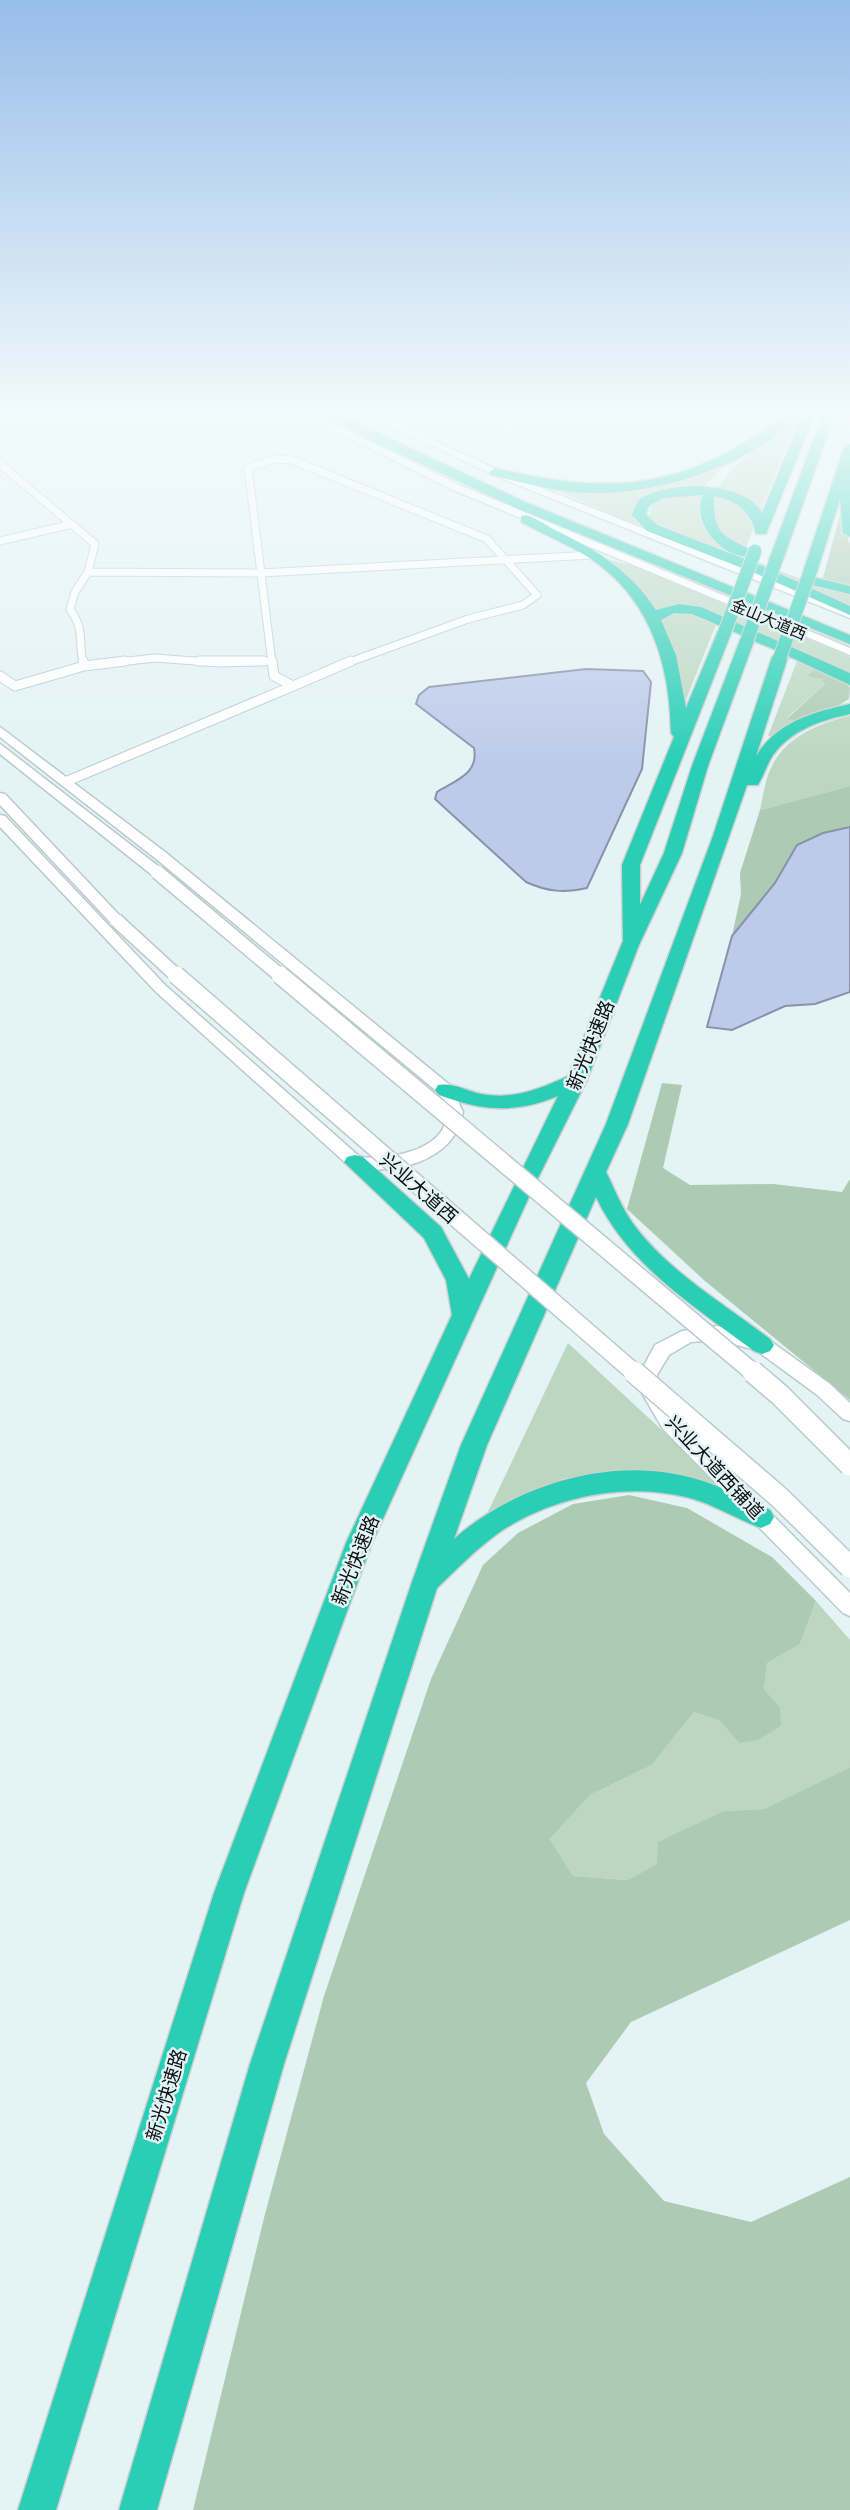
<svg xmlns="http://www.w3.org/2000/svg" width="850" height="2510" font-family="'Titillium Web','Noto Sans SC',sans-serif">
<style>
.green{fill:#bbd7c0}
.forest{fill:#adcab2}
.water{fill:#bdcaea;stroke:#8892a9;stroke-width:2}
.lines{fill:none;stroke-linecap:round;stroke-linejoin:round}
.street-far1-casing{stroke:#bacacc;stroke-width:9}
.street-casing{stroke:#bacacc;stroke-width:11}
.secondary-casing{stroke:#bacacc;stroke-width:3}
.highway-casing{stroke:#cecfcf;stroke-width:3}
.street-far1{stroke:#fff;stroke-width:7}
.street{stroke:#fff;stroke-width:9}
.secondary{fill:#fff;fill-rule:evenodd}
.highway{fill:#29ceb5;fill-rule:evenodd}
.secondary-bridge-far2-casing{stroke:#bacacc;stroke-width:16;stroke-linecap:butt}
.secondary-bridge-far1-casing{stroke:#bacacc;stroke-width:20;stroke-linecap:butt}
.secondary-bridge-casing{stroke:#bacacc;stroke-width:24;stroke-linecap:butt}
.highway-bridge-casing{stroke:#cecfcf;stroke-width:15;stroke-linecap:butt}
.secondary-bridge-far2{stroke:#fff;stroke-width:13}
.secondary-bridge-far1{stroke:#fff;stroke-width:17}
.secondary-bridge{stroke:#fff;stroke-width:21}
.highway-bridge{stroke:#29ceb5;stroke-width:13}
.labels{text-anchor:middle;stroke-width:5;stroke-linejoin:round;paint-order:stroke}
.far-street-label{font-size:16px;fill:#0b1011;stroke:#e3f3f6}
.street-label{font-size:19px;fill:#0b1011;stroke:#e3f3f6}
</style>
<rect width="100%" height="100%" fill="#e3f3f6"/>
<!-- green -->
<path class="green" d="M795,418H799L761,509L743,497L716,490L731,470Z
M725,465L704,487L644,502L648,530L553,489L665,484Z
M705,493L699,515C704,528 711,537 722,544C742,557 829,593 850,593V605C814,588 778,573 741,558C712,546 670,541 649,516L652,504L667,496Z
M716,494L731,498L757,519L746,547L738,546L714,527L710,503Z
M607,559L637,567L850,657V674L679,606L657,610L644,591Z
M670,611L691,612L717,622L685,702L678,665L662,620L664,615Z
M799,656L820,665L825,684L788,717L795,721L773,737L768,736Z
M850,716V786L760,810C763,797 765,780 771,768C785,737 819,723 850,716Z
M568,1343L724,1488L667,1472H615L563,1479L525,1494L487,1514Z
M816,1601L850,1640V1767L764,1809L724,1811L657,1864L627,1880L573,1876L550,1839L590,1795L652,1765L694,1712L720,1721L739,1743L780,1707L764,1689L767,1663L800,1644Z"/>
<!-- forest -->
<path class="forest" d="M840,515L845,516L844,527L850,545V587L822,581Z
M820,665L843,678L850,688L849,699L834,708L795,721L788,718L825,684L822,679L807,676Z
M850,786V828L797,845L775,883L732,936L741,894L740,873L760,810Z
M662,1083L682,1085L663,1168L690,1185L773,1184L842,1192L850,1179V1400L705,1281L627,1209Z
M629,1495L687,1508L772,1557L816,1601L800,1644L767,1663L764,1689L780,1707L781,1726L758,1740L739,1743L720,1721L694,1712L652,1765L590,1795L550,1839L573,1876L627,1880L657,1864L658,1842L724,1811L764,1809L850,1767V1920L631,2022L586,2083L604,2134L664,2201L751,2222L850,2177V2510H193L265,2214L324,1996L431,1679L483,1565L518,1533L573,1504Z"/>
<!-- water -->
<path class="water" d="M586,669L643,671L651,682L642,769L587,888C564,893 548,892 526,882L435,799L437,792C456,780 479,774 474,748L416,704L419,695L429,687Z
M850,827V992L815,1004L785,1006L732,1030L707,1027L732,936L775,883L797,845L823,833Z"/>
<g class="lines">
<defs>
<path id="street-far1" d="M0,464L95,544L88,572L75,592L70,609C85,631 78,638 83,663
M0,541L72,524
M88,572L261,573L593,555
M110,663L155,658L221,663L272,661
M272,663L248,468L275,459L292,460L487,539L537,595L523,605L468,619L347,663"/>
<path id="street" d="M83,661L84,666L125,661
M199,661H264
M272,661L274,676L293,686
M0,676L15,686L84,666
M293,686L351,661
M65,782L293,686"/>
<path id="secondary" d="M300,414H313L459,485L850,648V655L451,489Z
M363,414H376L509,475L850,611V618L503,479Z
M0,727L165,852L451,1086L463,1112C456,1162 391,1177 349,1166L156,992L0,827V815L5,816L166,986L360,1157C397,1161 469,1144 439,1093L155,858L0,737Z
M0,744L162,869V875H152L0,754Z
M0,793L5,794L121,917V923H111L0,805Z
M717,1326L769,1340L830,1384L850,1403V1421L843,1419L816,1394L756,1350L717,1340L691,1342L669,1355L657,1375L661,1394L677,1419L850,1593V1616L843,1613L663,1429L643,1395L639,1375L655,1345L682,1331Z"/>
<path id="highway" d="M322,414H338L525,502L850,635V644L516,508L387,448Z
M786,414H800C753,465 658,495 590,493C556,492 523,483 491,475L489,472L495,468C613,497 688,489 786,414Z
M803,414H815L766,534H756C751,511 737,501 714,496C714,532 718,533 751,550V556C725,561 690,523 703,495L663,498L649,506L646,514L657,525L765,567L850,606V615L755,573L647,531L632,515C634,510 635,504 639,500C665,480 746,480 762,513Z
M823,414H835L783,560L781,563H771L769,560Z
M850,444V537L843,533L840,499L817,572L815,575H805L803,572L844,448Z
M526,515C536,518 546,525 555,530C596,550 631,571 656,610L679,604L701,607L850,673V685L786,655L788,657L756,756C777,722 813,712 850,704V714C821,720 791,730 773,755C767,764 764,775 758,785H747L628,1124L606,1172C615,1190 622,1209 634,1225C669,1272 724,1304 770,1339L774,1345L770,1351L762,1354L754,1351C694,1306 629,1266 596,1197L487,1445L454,1539C509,1490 595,1461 669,1473C705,1478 738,1495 770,1510L774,1517L770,1524L761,1528C736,1519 712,1503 686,1497C623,1482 550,1497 497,1534C475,1550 456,1570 437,1588L284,2064L157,2510H119L250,2064L412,1582L461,1445L606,1124L713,836L772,657L775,654L783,653L754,641L708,766L682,853L639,945L587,1080L533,1188L372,1543L244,1893L56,2510H18L214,1893L346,1543L452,1315L446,1280L424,1238L344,1162L347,1157L355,1155L363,1157L441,1227L469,1279L558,1096C522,1111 491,1112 454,1100C446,1097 439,1097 435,1090L438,1085C452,1082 467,1091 481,1094C513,1100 540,1089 568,1076L623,941L622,865L674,737L671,733C670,663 650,597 588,557C567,544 543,534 521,522V516ZM674,613L692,614L723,627L718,631L686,708L676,655L661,620ZM732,631L744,636L740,640L692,766L664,853L640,905V865Z
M813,577L850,586V594L808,584L806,581Z"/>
</defs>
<!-- street-far1 casing -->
<use href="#street-far1" class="street-far1-casing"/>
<!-- street casing -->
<use href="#street" class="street-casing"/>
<!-- secondary casing -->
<use href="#secondary" class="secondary-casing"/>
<!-- highway casing -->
<use href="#highway" class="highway-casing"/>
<!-- street-far1 -->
<use href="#street-far1" class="street-far1"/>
<!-- street -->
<use href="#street" class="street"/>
<!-- secondary -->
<use href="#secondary" class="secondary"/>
<!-- highway -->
<use href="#highway" class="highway"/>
<defs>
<path id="secondary-bridge-far2" d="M157,872L282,977
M116,920L178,977"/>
<path id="secondary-bridge-far1" d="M176,975L636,1374
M280,975L755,1374"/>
<path id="secondary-bridge" d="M634,1372L780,1498L850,1567
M753,1372L780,1395L850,1465"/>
<path id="highway-bridge" d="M725,631L755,551
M747,640L776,560
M780,657L810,572"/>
</defs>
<!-- secondary-bridge-far2 casing -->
<use href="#secondary-bridge-far2" class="secondary-bridge-far2-casing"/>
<!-- secondary-bridge-far1 casing -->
<use href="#secondary-bridge-far1" class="secondary-bridge-far1-casing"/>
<!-- secondary-bridge casing -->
<use href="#secondary-bridge" class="secondary-bridge-casing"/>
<!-- highway-bridge casing -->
<use href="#highway-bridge" class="highway-bridge-casing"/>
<!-- secondary-bridge-far2 -->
<use href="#secondary-bridge-far2" class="secondary-bridge-far2"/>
<!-- secondary-bridge-far1 -->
<use href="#secondary-bridge-far1" class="secondary-bridge-far1"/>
<!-- secondary-bridge -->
<use href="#secondary-bridge" class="secondary-bridge"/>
<!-- highway-bridge -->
<use href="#highway-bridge" class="highway-bridge"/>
</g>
<!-- sky -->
<linearGradient id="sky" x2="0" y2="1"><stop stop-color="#97bde9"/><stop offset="0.54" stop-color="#f2fafb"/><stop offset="1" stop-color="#f2fafb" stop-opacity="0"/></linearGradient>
<rect width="850" height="766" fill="url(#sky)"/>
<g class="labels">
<!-- far-street labels -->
<g class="far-street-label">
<text transform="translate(769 619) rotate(23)" y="6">金山大道西</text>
</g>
<!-- street labels -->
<g class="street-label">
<text transform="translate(590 1045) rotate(-68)" y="7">新光快速路</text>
<text transform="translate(419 1188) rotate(41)" y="7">兴业大道西</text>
<text transform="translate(715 1467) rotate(47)" y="7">兴业大道西铺道</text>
<text transform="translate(355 1560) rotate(-68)" y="7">新光快速路</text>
<text transform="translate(166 2095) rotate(-73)" y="7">新光快速路</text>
</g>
</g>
</svg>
